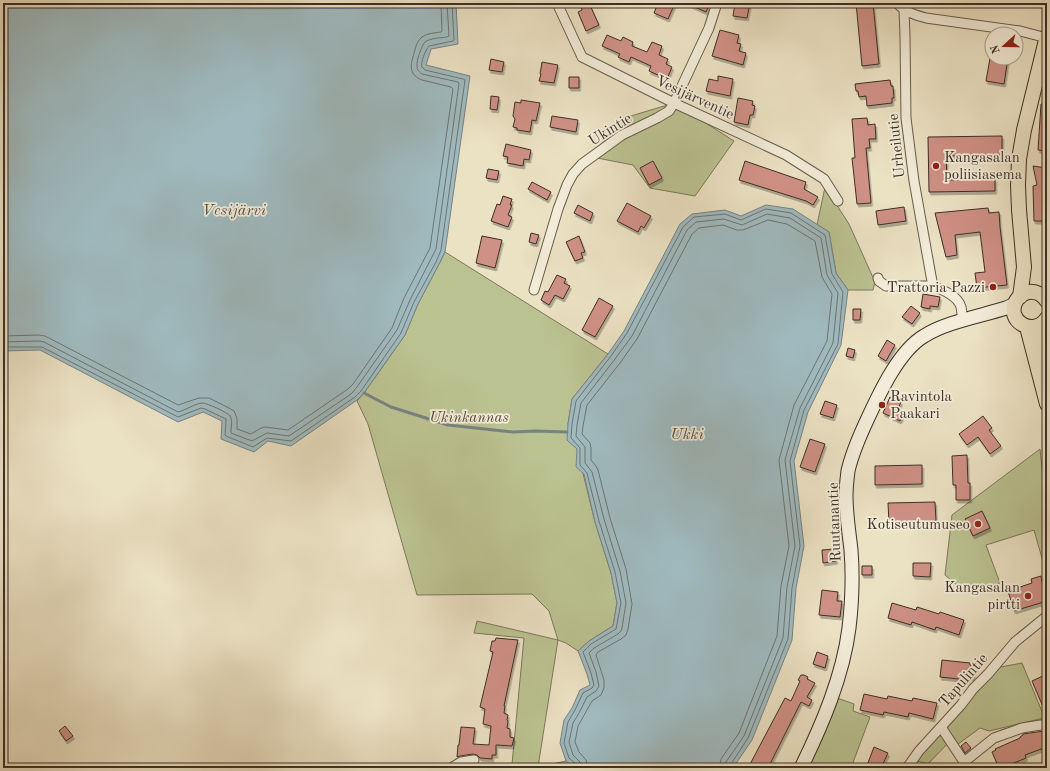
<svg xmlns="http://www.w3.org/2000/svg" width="1050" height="771" font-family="'Old Standard TT',serif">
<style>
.green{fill:#bbc291;stroke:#7c785c}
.water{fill:#9fbabf;stroke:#788282}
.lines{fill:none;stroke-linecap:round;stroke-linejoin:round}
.shore{stroke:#6e7472;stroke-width:1}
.stream{stroke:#788282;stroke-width:3}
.building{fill:#cf9186;stroke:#3e2f26;filter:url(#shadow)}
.street-casing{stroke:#695c4d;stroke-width:11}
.secondary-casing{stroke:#3e2f26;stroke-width:15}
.primary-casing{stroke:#3e2f26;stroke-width:16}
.street{stroke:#f2ecd8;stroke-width:9}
.secondary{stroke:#f2ecd8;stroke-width:13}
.primary{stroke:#ebe1c3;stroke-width:14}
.poi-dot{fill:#8f2418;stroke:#f2ecd8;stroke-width:1.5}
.labels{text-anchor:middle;stroke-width:3.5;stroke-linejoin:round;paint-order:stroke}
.street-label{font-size:15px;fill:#3e2f26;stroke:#f2ecd8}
.poi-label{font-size:15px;fill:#3e2f26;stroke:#f2ecd8;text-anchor:end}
.park-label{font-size:15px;font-style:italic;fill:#574c3b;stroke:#f2ecd8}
.water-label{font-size:16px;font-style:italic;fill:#56524c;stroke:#f2ecd8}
</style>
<defs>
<filter id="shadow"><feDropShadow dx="1.5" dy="3" stdDeviation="0" flood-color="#0004"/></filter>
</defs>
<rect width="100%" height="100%" fill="#ebe1c3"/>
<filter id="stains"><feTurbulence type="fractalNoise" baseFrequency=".005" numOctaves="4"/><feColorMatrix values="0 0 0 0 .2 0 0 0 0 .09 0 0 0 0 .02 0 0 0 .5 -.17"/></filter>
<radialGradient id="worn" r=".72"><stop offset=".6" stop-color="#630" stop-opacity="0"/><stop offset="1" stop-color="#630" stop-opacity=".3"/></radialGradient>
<!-- green -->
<path class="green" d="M674,103L734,141L695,196L650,188L633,165L592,157L621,119Z
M825,187L849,224L875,282L873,290H848L836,273L829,232L817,225Z
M445,252L608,354L572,399L568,424L577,449L595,522L611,573L617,603L613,626L589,641L578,651L566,643L558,640L538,767L566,761L574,768H537L512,764L524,638L474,633L477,621L558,640L549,611L532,594L417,595L368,424L357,401L364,393L405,335L418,304L439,264Z
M1040,449L1047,517V560L1043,562L1034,530L986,545L1000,583L964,591L945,575L952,515Z
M1022,663L1043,714L1044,718L989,731L980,728L958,744L953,738L928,764L914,760L995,668Z
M837,698L854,704L853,711L870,717L851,768H808Z"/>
<!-- water -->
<path class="water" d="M3,3H456L458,44L431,49L426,65L470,76L445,252L439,264L418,304L405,335L364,393L357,400L291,446L268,441L254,452L221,439L222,421L203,412L178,422L40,350L3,351Z
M766,205L793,209L829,232L836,273L848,290L841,345L808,412L794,461L804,546L796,588L792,640L752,740L733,768H575L566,761L560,743L564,720L572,708L580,690L590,685L587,674L578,651L589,641L613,626L617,603L611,573L595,522L584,474L576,467L577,449L567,440L568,424L572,399L608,354L624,331L680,224L692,214L725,210L741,216Z"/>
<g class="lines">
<!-- shore -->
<path class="shore" d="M3,336L39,335L45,336L178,405L199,398H209L229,408L234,411L237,418V429L251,434L261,428L265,427L288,430L348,389L353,384L392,328L404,298L430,248L453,89L451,87L422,80C407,74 411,63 415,50C416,45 418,40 422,37C428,33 435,33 441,32L442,31L441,3
M3,342L39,341L44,342L178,412C186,410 194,404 202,403C207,403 227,412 230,416C233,421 231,427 231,432V433L252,441L267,433L289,436L351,394L357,387L397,330L410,300L436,249L459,84L458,82L422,74C419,72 417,70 417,66C416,61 422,45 425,42C430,38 441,38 447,37L449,36L447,3
M3,347H42L178,417L201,408L205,409L226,419V422L225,435L226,436L253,447L267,438L291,441L355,397L361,391L401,333L414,302L436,262L441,250L465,80L463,79L425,70C424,69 423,68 422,67C420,63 426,49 429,46L453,41L454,40L452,3
M577,768L576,764L569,758L564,743L568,722L575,710L583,693L592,688L594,685L591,673L583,652L591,644L616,629L621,603L615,572L599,521L587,473L580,465V448L571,438L572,424L576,401L611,356L627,333L683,227L694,217L725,214L741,220L766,209L791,213L825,235L832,274L843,292L838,344L804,410L790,461L800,546L792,588L788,639L748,738L731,764L730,768
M582,768L580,762L573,755L569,742L573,723L579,713L587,697L596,691L599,686L596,672L589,653L594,648L618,634L621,631L622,628L626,603L620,571L604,519L592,472L585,463V447L576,436L577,425L581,403L615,359L632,336L687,230L696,222L724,219L742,225L767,214L790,218L821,238L827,275L838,293L833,343L800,408L785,460L795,546L787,587L783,638L744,736L726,762L725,768
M588,768L586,760L579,752L575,742L578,726L592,701L601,695L604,688V680L596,655L598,652L621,639L626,635L628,629L632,604L626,569L610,518L598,470L596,466L591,460V448L590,443L582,434L583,426L587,405L620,363L637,339L692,234L699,228L723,225L737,230H743L768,220L787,224L815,241L822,277L832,294L827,341L794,405L779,460L789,546L781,586L777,636L739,733L721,759L719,768"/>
<!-- stream -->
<path class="stream" d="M364,393L391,407L448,425L513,432L536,431L567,432"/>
</g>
<!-- building -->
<path class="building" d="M589,3L599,25L586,31L578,12L582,10L581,7Z
M658,3H675L668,19L654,13Z
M686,3H710L706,12Z
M735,3H750L747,18L733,16Z
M856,3H873L879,64L862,66Z
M720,30L739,35L737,43L741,44L739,51L746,53L743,65L712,56Z
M607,35L621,41L623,37L633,42L632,46L647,52L652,42L662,46L659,55L668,59L666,64L672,67L667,79L649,71L651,66L631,57L629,62L618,57L620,54L602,46Z
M990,58H1008L1004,84L986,81Z
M491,59L504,62L502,72L489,70Z
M542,62L558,65L554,83L539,81L541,74H540Z
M718,76L733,79L730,96L706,91L709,79L718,81Z
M569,77H579V88H569Z
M890,80L891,86H893L894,98H892V103L867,106L866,96L859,97L858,91H856L855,84Z
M491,96L499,97L497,110L490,109Z
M738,98L753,101L752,105L755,106L753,115H750L748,125L734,122Z
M521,100L540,103L536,121L532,120L530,132L517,130V128L513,127L515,119L513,116L515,102L521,103Z
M1041,104H1047V151L1038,150Z
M552,116L578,120L576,132L550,127Z
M867,118L868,125L875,124L876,139H869L870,148H866L871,203L857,204L852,158H855L852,119Z
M1002,136V155L946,156L947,180L995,179V191L929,192L928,137Z
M506,144L531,150L529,160L524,159L523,166L507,163L508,157L503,156Z
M653,161L662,178L649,185L640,168Z
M745,161L806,182L804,189L818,197L813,205L806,201L739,180Z
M1033,166L1047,168V221H1034L1033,186L1037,185Z
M488,169L499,171L497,180L486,178Z
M532,182L551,192L547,200L528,189Z
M503,196L512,199L510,205H512L508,215L512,217L508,227L491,221L497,204L500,205Z
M627,203L651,216L644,228L641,226L638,232L617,221Z
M578,205L593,213L590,221L574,213Z
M904,207L906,221L878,225L876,211Z
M988,208L989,213L999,212L1000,227L1007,285L977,288L975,273L985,272L980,232L955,235L957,255L946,257L935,213Z
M531,233L539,235L536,244L529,242Z
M482,236L502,240L495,268L476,263Z
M579,236L585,252L581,253L583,258L575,261L566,242Z
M557,275L566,279L564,283L570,286L563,299L555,295L549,305L541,300L545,291L548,292Z
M923,294L940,297L938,307L930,306V309L921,307Z
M599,298L613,306L595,337L582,330Z
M911,306L920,313L912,324L902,317Z
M853,309H861L860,320H853Z
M887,340L895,345L886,361L878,356Z
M848,348L855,350L853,358L846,356Z
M890,397L901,402L898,409L904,412L900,421L883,413Z
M825,401L837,405L833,418L820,414Z
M983,416L992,428L989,430L1001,446L990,454L978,437L967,445L959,434Z
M810,439L825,444L815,472L800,467Z
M967,455L968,483H970V500H956V485H953L952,456Z
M922,465V484L875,485V466Z
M935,502L936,521L889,523L888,503Z
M982,511L990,528L973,536L965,519Z
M834,549L836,561L823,563L822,550Z
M913,563H931L930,577L913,576Z
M862,566H872V575H862Z
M1041,576L1042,582L1046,581L1047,586V601L1014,611L1008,591L1032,583L1031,579Z
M822,590L838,592L837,601H842L840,617L819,615Z
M892,603L916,610L917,607L939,614L940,612L964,620L959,635L936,627L935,630L912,622L911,625L888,618Z
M496,638L518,640L504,706H505L504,713L508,715L507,720L508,721L507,728L510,729V737L514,738L512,746L496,745V755H492V759L480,758L477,755L473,754L460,756L457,757L458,745H459L461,727L475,728L473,744L489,745L491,726L483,724L485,709L480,707L493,652L490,651L492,641H495Z
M817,652L828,656L825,668L813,664Z
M942,660L970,663V665L975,666L973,678L969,677L968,680L940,677Z
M1047,674V716L1032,681Z
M801,675H804L808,677L807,679L815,683L807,697L812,700L809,706L801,702L768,768H748L785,698L791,701L800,681L798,680Z
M864,694L887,699L888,696L912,701L913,698L937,703L933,719L909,713L908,717L884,712L883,715L860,710Z
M65,726L73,736L66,741L59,731Z
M1044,731L1045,735L1047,734V743L1043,744L1044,748L1025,755L1026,758L1002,768H999L992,752L996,750L995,749L1020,738V737L1023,735V734Z
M966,742L971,748L965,753L961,746Z
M874,747L888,753L881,768H866Z"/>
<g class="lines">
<defs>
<path id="street" d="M557,3L582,57L674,103L786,155L824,179L838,201
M897,3C905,12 915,15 926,18L1020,31L1047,38
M904,10L905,37L906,118L914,181L931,276L933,286C943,290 958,296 961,307C962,312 962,316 963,321
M878,278L879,281L886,286H933
M534,290L558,209L567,185L573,174L582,164L622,135L657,118L669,111L674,103L709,28L717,3
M941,727L964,762
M451,768L461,762L474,760
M907,768L919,751L961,705L973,689L988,674L1015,642L1047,616
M962,768L964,762L994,738L1022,728L1047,724"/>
<path id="secondary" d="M801,768C822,725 843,676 849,628C852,603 853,575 851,550C849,532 846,514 846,496C846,488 847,479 848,471C852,453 860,435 868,418C880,392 899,351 924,336C946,322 981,316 1006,308L1015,304"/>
<path id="primary" d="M1020,297L1024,267L1019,210L1018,185L1019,159L1024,130L1047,36
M1047,301C1043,295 1036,291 1029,292C1024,293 1019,296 1016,301C1005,321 1034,338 1047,318
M1041,325L1040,334L1046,365
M1027,327L1047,404"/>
</defs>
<!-- street casing -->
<use href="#street" class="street-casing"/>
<!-- secondary casing -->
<use href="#secondary" class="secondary-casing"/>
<!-- primary casing -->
<use href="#primary" class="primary-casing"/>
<!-- street -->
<use href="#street" class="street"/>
<!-- secondary -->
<use href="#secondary" class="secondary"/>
<!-- primary -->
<use href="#primary" class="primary"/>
</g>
<!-- markers -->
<g class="poi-dot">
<circle cx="936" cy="166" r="4"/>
<circle cx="993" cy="287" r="4"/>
<circle cx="882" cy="405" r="4"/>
<circle cx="978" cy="524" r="4"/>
<circle cx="1028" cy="596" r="4"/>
</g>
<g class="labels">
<!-- street labels -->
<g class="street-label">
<text transform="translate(695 97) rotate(25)" y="5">Vesijärventie</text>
<text transform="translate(610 129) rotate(-32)" y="5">Ukintie</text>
<text transform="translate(896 146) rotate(-96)" y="5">Urheilutie</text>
<text transform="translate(834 522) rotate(-92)" y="5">Ruutanantie</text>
<text transform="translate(963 680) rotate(-49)" y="5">Tapulintie</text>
</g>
<!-- poi labels -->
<g class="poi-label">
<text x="944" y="162" text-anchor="start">Kangasalan<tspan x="944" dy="17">poliisiasema</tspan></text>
<text x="985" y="292">Trattoria Pazzi</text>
<text x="890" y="401" text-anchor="start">Ravintola<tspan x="890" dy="17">Paakari</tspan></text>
<text x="970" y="529">Kotiseutumuseo</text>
<text x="1020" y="592">Kangasalan<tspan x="1020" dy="17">pirtti</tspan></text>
</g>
<!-- park labels -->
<g class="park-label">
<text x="469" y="422">Ukinkannas</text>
</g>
<!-- water labels -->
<g class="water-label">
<text x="234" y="215">Vesijärvi</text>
<text x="687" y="439">Ukki</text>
</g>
</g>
<!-- margin -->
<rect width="1050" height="771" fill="none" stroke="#ebe1c3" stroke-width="16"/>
<rect x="4" y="4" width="1042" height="763" fill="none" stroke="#3e2f26" stroke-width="2"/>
<rect x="8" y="8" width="1034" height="755" fill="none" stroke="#3e2f26"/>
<!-- north arrow -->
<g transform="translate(1004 46) rotate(249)"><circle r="19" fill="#f2ecd8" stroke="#aaa091"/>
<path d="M0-3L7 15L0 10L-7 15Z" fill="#8f2418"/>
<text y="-6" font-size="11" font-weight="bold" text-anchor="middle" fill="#3e2f26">N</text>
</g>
<rect width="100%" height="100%" filter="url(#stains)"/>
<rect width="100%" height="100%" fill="url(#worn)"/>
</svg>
